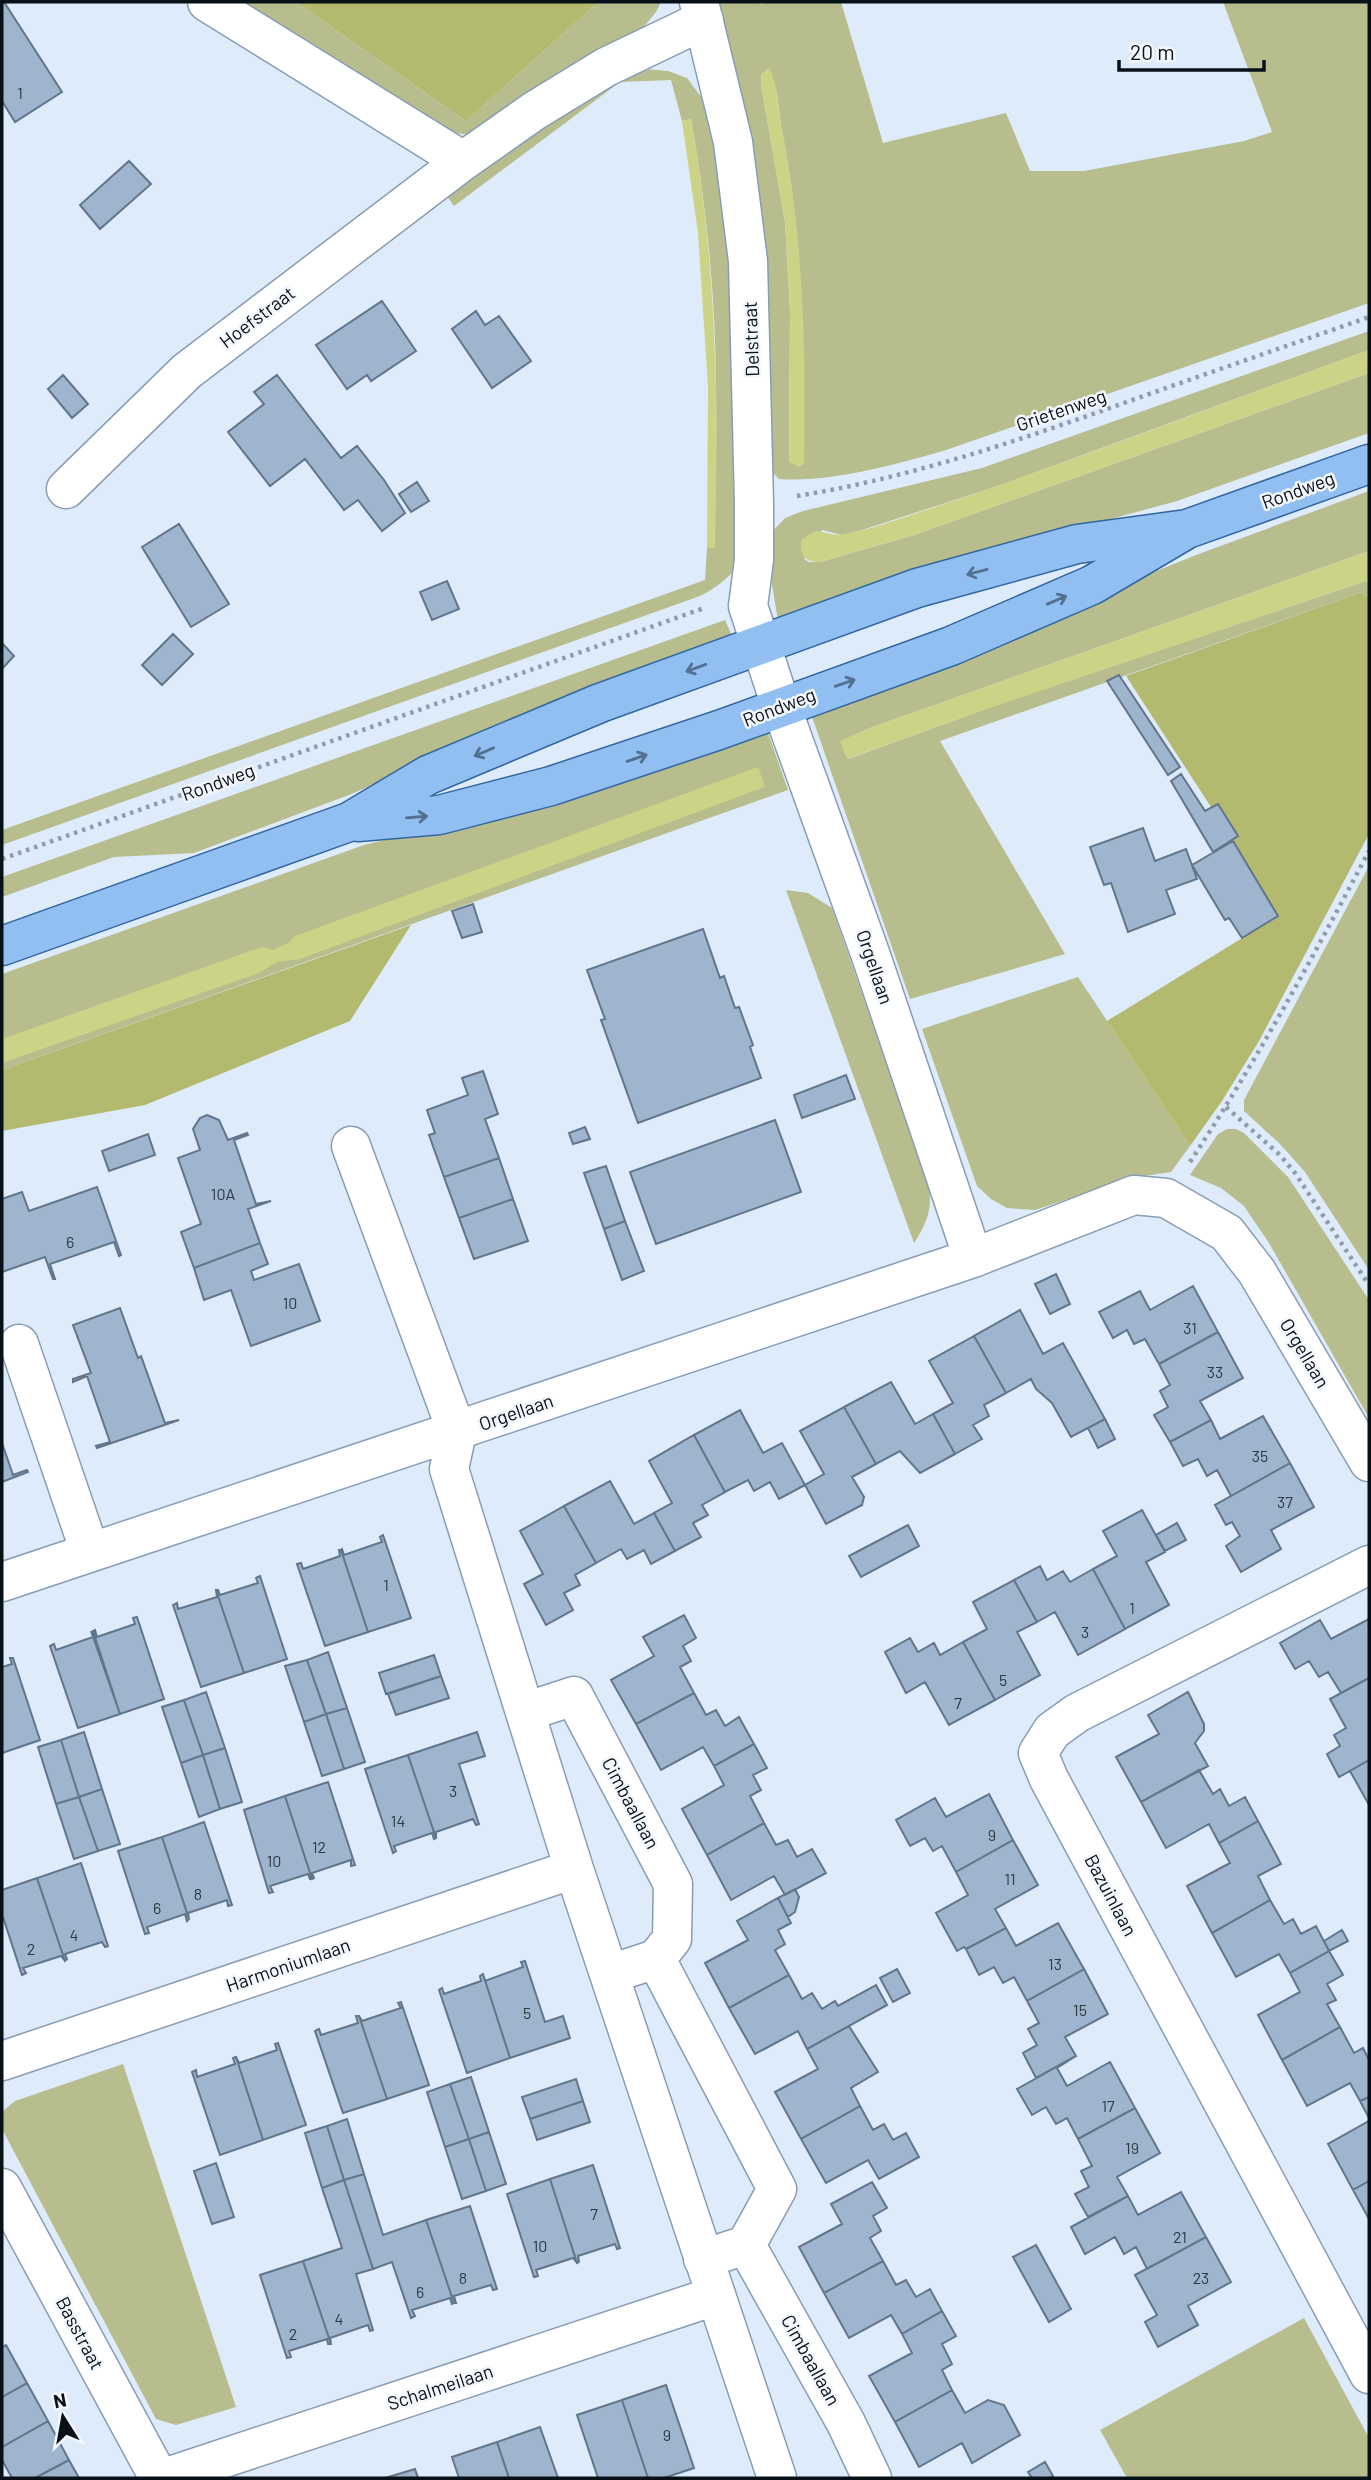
<svg xmlns="http://www.w3.org/2000/svg" width="1371" height="2480" font-family="Barlow,sans-serif">
<style>
.green{fill:#b8bd8e;fill-rule:evenodd}
.forest{fill:#b3ba6f}
.water{fill:#ccd387}
.building{fill:#9fb4cd;stroke:#61758c;stroke-width:2}
.lines{fill:none;stroke-linecap:round;stroke-linejoin:round}
.minor-casing{stroke:#889db5;stroke-width:41}
.major-casing{stroke:#3266a0;stroke-width:41}
.path{stroke:#909ca9;stroke-width:4.5;stroke-dasharray:3.5 5;stroke-linecap:butt}
.minor{stroke:#fff;stroke-width:38}
.major{stroke:#91bff2;stroke-width:38}
.oneway{stroke:#537090}
.labels{text-anchor:middle;stroke-width:5;stroke-linejoin:round;paint-order:stroke}
.number-label{font-size:16px;fill:#2e3945}
.street-label{font-size:19px;fill:#081018;stroke:#f3f7fc}
</style>
<rect width="100%" height="100%" fill="#deebfb"/>
<!-- green -->
<path class="green" d="M227,2H296L466,121L598,2H661L656,12L638,34L480,135L432,132Z
M713,2H759L760,4L767,2H841L883,143L1006,113L1030,171H1084L1244,141L1272,132L1223,2H1369V303L946,450C897,464 830,483 779,479L772,472ZM769,69C778,86 779,112 782,131C804,241 804,352 804,463L789,461L790,311L785,222L761,85Z
M646,69L668,71L687,78L705,102L718,151L736,289L738,565C728,579 716,588 700,596L2,845V830L705,580L707,548H715C715,496 717,444 716,392C716,301 707,209 691,119L682,121L671,80L620,82L454,206L444,192L579,96Z
M1369,331V350L1004,484L859,531L842,535L822,530L804,559L809,562H820L914,535L1369,373V433L1177,501L930,568L778,621L771,578L772,532L785,518L803,511L982,468Z
M1369,491V551L870,728L841,741L848,759L994,706L1366,581L1369,584V598L1362,592L940,741L1065,954L910,999L810,711L1196,555Z
M725,620L733,638L587,692L349,795L194,853L114,857L2,897V877Z
M766,727L788,790L2,1070V974L364,845L542,802Z
M1369,866V1270L1305,1172L1280,1144L1244,1111V1100Z
M786,890L808,893L832,908L929,1184C932,1210 928,1221 914,1243Z
M1078,977L1190,1146L1171,1172L1131,1178L1035,1210L1007,1208L991,1199L977,1186L922,1029Z
M1227,1129H1236L1244,1133L1288,1177L1369,1300V1418L1269,1243L1244,1206L1221,1188L1190,1175L1218,1134Z
M123,2064L236,2407L176,2425L156,2419L2,2129L3,2111L15,2101Z
M1304,2318L1369,2438V2478H1127L1100,2430Z"/>
<!-- forest -->
<path class="forest" d="M296,2H598L466,121Z
M1362,592L1369,598V834L1259,1041L1222,1101L1190,1146L1107,1021L1278,916L1233,841L1126,676Z
M411,925L350,1021L145,1105L2,1131V1070Z"/>
<!-- water -->
<path class="water" d="M769,68C778,86 779,112 782,131C804,241 806,353 804,464L799,467L789,462L790,311L785,222L761,85V74Z
M691,119C707,208 714,298 716,389C718,442 715,495 715,548H707L708,387L698,233L682,121Z
M1369,350V373L914,535L820,562C806,562 800,557 801,541C820,522 824,538 844,534C875,529 906,516 935,507C1081,458 1225,402 1369,350Z
M1369,551V584L1366,581L995,706L847,759L840,741L870,728Z
M758,767L765,787L300,959L277,962L259,973L2,1063V1039L262,947L273,950L290,942L295,936Z"/>
<!-- building -->
<path class="building" d="M2,2H4L62,92L15,122L2,101Z
M129,161L151,184L100,229L80,205Z
M382,301L416,351L371,381L367,375L347,389L316,345Z
M476,311L485,325L499,316L531,361L492,388L452,329Z
M63,375L88,404L72,418L48,389Z
M277,375L341,458L357,446L384,480L405,513L382,531L358,500L344,510L305,459L270,486L228,432L264,404L254,392Z
M417,482L429,501L411,512L399,494Z
M179,524L229,604L191,627L142,547Z
M447,581L459,609L432,620L420,592Z
M173,634L193,654L162,685L142,665Z
M2,643L14,656L2,669Z
M1119,675L1180,767L1168,775L1107,681Z
M1181,774L1205,811L1218,804L1238,836L1213,852L1171,781Z
M1143,828L1155,861L1186,849L1197,879L1166,890L1175,914L1128,932L1111,883L1104,885L1090,847Z
M1233,841L1278,916L1242,938L1229,918L1225,920L1192,865Z
M473,904L482,932L462,938L452,911Z
M703,929L720,978L724,976L735,1008L739,1007L753,1045L750,1047L761,1078L638,1123L601,1020L605,1019L587,970Z
M483,1071L498,1114L485,1119L499,1158L444,1177L429,1135L435,1133L427,1110L468,1095L462,1078Z
M846,1075L855,1099L802,1118L794,1095Z
M207,1115L219,1120L228,1140L247,1133L248,1135L234,1140L256,1204L271,1201L248,1209L260,1243L194,1268L181,1232L201,1224L178,1158L200,1150L193,1129L200,1118Z
M775,1120L801,1192L656,1244L630,1172Z
M585,1127L590,1139L573,1144L569,1133Z
M148,1134L155,1155L109,1171L102,1151Z
M499,1158L513,1199L459,1218L444,1177Z
M606,1166L625,1221L604,1229L584,1173Z
M97,1187L121,1255L119,1256L114,1242L50,1264L55,1279H53L45,1257L2,1272V1199L22,1192L29,1211Z
M513,1199L528,1241L474,1259L459,1218Z
M625,1221L644,1271L622,1280L604,1229Z
M260,1243L268,1264L251,1271L254,1280L299,1264L320,1321L251,1346L231,1290L204,1300L194,1268Z
M1056,1274L1070,1304L1050,1314L1035,1284Z
M1193,1286L1218,1332L1159,1364L1145,1339L1134,1344L1127,1330L1113,1338L1099,1312L1140,1291L1150,1310Z
M120,1308L138,1358L141,1356L165,1423L179,1420L97,1448L96,1446L110,1442L87,1376L73,1382V1379L91,1373L73,1325Z
M1020,1310L1043,1354L1063,1343L1105,1419L1071,1437L1052,1403L1036,1389L1031,1379L1006,1393L974,1336Z
M1218,1332L1243,1378L1200,1401L1211,1420L1170,1442L1154,1415L1168,1407L1160,1391L1170,1385L1159,1364Z
M974,1336L1006,1393L984,1405L989,1416L973,1425L982,1439L955,1454L933,1414L953,1403L929,1361Z
M891,1382L915,1424L933,1414L955,1454L920,1473L900,1451L876,1464L844,1407Z
M844,1407L876,1464L852,1477L864,1497L862,1505L826,1524L805,1485L824,1474L800,1431Z
M740,1410L763,1453L782,1443L805,1485L779,1499L770,1482L754,1491L748,1480L725,1492L694,1435Z
M1263,1416L1290,1463L1231,1496L1217,1470L1207,1476L1198,1459L1183,1466L1170,1442L1211,1420L1220,1439Z
M1105,1419L1115,1439L1098,1448L1088,1428Z
M694,1435L725,1492L702,1505L708,1515L693,1523L701,1537L675,1551L654,1513L672,1503L649,1461Z
M2,1443L13,1475L27,1470L28,1472L2,1482Z
M1290,1463L1314,1507L1271,1530L1281,1549L1241,1572L1226,1546L1240,1536L1232,1522L1226,1525L1215,1505Z
M610,1481L634,1524L654,1513L675,1551L651,1564L644,1550L627,1559L621,1549L596,1563L564,1506Z
M564,1506L596,1563L575,1575L580,1585L564,1593L573,1610L546,1625L524,1584L543,1574L520,1531Z
M1142,1510L1165,1552L1146,1562L1169,1605L1125,1629L1093,1569L1117,1556L1103,1531Z
M1177,1523L1186,1540L1165,1551L1156,1535Z
M908,1525L919,1546L861,1577L849,1556Z
M383,1535L411,1618L368,1632L341,1550L342,1549L344,1555L373,1545L382,1542L380,1537Z
M339,1550H341L368,1632L325,1646L297,1564L301,1563L303,1569L340,1556Z
M1040,1566L1047,1580L1063,1571L1070,1582L1093,1569L1125,1629L1078,1655L1055,1612L1037,1622L1014,1580Z
M260,1576L287,1659L244,1673L216,1590H218L220,1595L258,1583L256,1578Z
M1014,1580L1037,1622L1017,1632L1040,1675L995,1700L963,1642L987,1629L973,1602Z
M216,1590L244,1673L201,1687L173,1605L177,1603L178,1609L217,1597Z
M684,1615L696,1638L683,1646L691,1661L680,1667L694,1693L636,1724L611,1680L654,1656L643,1637Z
M137,1617L164,1699L120,1714L93,1631L95,1630L97,1637L135,1624L133,1618Z
M1369,1619V1678L1341,1693L1328,1672L1319,1677L1309,1661L1295,1669L1280,1643L1320,1620L1331,1639Z
M91,1631L120,1714L78,1728L50,1646L54,1644L56,1650L93,1637Z
M910,1638L918,1652L934,1643L940,1655L963,1642L995,1700L949,1725L925,1682L906,1693L885,1652Z
M328,1652L347,1708L326,1714L307,1660Z
M434,1655L441,1676L386,1694L379,1673Z
M10,1658H13L40,1740L2,1753V1667L12,1664Z
M307,1660L326,1714L304,1722L285,1666Z
M441,1676L449,1698L396,1715L388,1694Z
M1369,1678V1760L1339,1777L1327,1754L1340,1746L1334,1735L1346,1728L1330,1699Z
M206,1692L225,1748L203,1755L184,1700Z
M1188,1692L1204,1724V1731L1195,1743L1208,1766L1141,1802L1116,1757L1159,1734L1148,1715Z
M694,1693L706,1715L716,1710L725,1726L739,1717L754,1744L714,1766L703,1747L661,1770L636,1724Z
M184,1700L203,1755L181,1763L162,1707Z
M347,1708L365,1762L344,1769L326,1714Z
M326,1714L344,1769L322,1776L304,1722Z
M84,1732L102,1789L79,1797L61,1740Z
M477,1732L485,1756L459,1764L479,1824L476,1825L473,1819L436,1832V1838L408,1755Z
M61,1740L79,1797L56,1804L38,1747Z
M754,1744L767,1768L753,1775L761,1790L750,1796L764,1823L707,1855L682,1809L724,1785L714,1766Z
M225,1748L242,1802L220,1809L203,1755Z
M203,1755L220,1809L199,1817L181,1763Z
M408,1755L436,1838L434,1839L432,1833L394,1846L396,1851L393,1853L365,1769Z
M1369,1760V1805L1350,1771Z
M1199,1770L1213,1794L1220,1789L1229,1806L1245,1797L1258,1821L1219,1843L1209,1824L1166,1848L1141,1802Z
M328,1782L355,1865L351,1866V1860L312,1873L314,1878L312,1879L285,1796Z
M102,1789L120,1844L98,1851L79,1797Z
M989,1794L1013,1840L956,1872L942,1846L933,1851L925,1838L910,1846L896,1820L935,1798L946,1817Z
M285,1796L312,1879H310L308,1874L270,1886L273,1892L269,1893L244,1810Z
M79,1797L98,1851L74,1859L56,1804Z
M1258,1821L1281,1864L1258,1876L1270,1900L1212,1933L1187,1886L1230,1863L1219,1843Z
M204,1822L232,1905L228,1906L227,1900L188,1913L189,1919L162,1837Z
M764,1823L776,1845L788,1840L797,1857L812,1849L826,1873L785,1895L774,1876L731,1900L707,1855Z
M162,1837L189,1919L187,1921L185,1914L147,1927L149,1933L145,1934L118,1851Z
M1013,1840L1038,1885L995,1909L1006,1928L966,1949L964,1947L957,1951L936,1913L968,1895L956,1872Z
M81,1863L108,1946L105,1947L102,1942L65,1954L67,1959L65,1961L37,1878Z
M37,1878L65,1961L61,1956L23,1968L26,1973L22,1975L2,1914V1890Z
M795,1889L799,1897L795,1912L788,1917L778,1898Z
M778,1898L791,1923L778,1930L785,1944L775,1950L789,1975L729,2008L705,1963L748,1940L737,1921Z
M1270,1900L1284,1924L1293,1919L1301,1934L1316,1926L1329,1951L1290,1973L1279,1954L1236,1977L1212,1933Z
M1058,1923L1084,1969L1027,2001L1014,1977L1003,1983L994,1967L979,1975L966,1949L1006,1928L1016,1946Z
M1342,1930L1348,1941L1329,1951L1324,1941Z
M1329,1951L1343,1975L1327,1984L1336,2000L1327,2004L1340,2027L1282,2060L1258,2015L1300,1992L1290,1973Z
M525,1961L545,2022L563,2016L570,2038L510,2058L483,1974L485,1981L523,1967L521,1962Z
M897,1969L910,1993L893,2002L880,1978Z
M1084,1969L1108,2014L1065,2037L1076,2056L1036,2078L1023,2053L1037,2045L1028,2029L1039,2023L1027,2001Z
M483,1974L510,2058L467,2073L439,1990L442,1988L444,1994L481,1981L480,1976Z
M789,1975L802,1999L812,1993L822,2009L835,2001L838,2006L876,1985L887,2005L807,2049L798,2031L755,2054L729,2008Z
M401,2002L429,2085L387,2099L359,2016L362,2021L401,2008L398,2003Z
M356,2016H359L387,2099L343,2113L315,2031L319,2029L321,2035L358,2023Z
M849,2026L878,2072L851,2088L860,2106L801,2139L775,2092L818,2069L807,2049Z
M1340,2027L1354,2053L1363,2048L1369,2060V2097L1360,2101L1350,2083L1307,2106L1282,2060Z
M278,2043L306,2125L263,2140L236,2057L239,2063L277,2050L275,2044Z
M1076,2056L1057,2068L1067,2086L1110,2062L1135,2108L1078,2139L1067,2118L1056,2124L1046,2107L1032,2115L1017,2089Z
M236,2057L263,2140L220,2155L192,2072L196,2070L197,2077L235,2064L233,2058Z
M471,2077L489,2132L469,2139L450,2084Z
M576,2079L583,2101L530,2119L522,2097Z
M450,2084L469,2139L445,2147L427,2092Z
M1369,2097V2118L1360,2101Z
M583,2101L590,2122L537,2140L530,2119Z
M860,2106L873,2130L884,2124L893,2140L906,2133L919,2157L879,2179L868,2160L826,2183L801,2139Z
M1135,2108L1160,2153L1117,2177L1128,2196L1088,2217L1075,2194L1089,2187L1081,2171L1092,2166L1078,2139Z
M347,2119L364,2174L344,2180L327,2126Z
M1369,2121V2181L1353,2190L1328,2144Z
M327,2126L344,2180L322,2188L305,2133Z
M489,2132L506,2184L486,2191L469,2139Z
M469,2139L486,2191L462,2199L445,2147Z
M216,2163L234,2217L212,2224L194,2171Z
M593,2165L620,2248L617,2249L615,2244L578,2256L579,2262L577,2263L550,2179Z
M364,2174L383,2235L426,2220L454,2303L452,2304L450,2298L412,2310L415,2316L411,2318L392,2262L373,2269L344,2180Z
M550,2179L577,2263L573,2258L536,2270L538,2276L534,2277L507,2194Z
M344,2180L373,2269L356,2274L373,2330L370,2331L368,2325L330,2338L331,2344L303,2261L342,2248L322,2188Z
M1369,2181V2219L1353,2190Z
M872,2182L887,2208L873,2216L881,2231L870,2238L883,2261L824,2293L799,2247L842,2224L831,2204Z
M1181,2192L1206,2237L1147,2269L1136,2247L1124,2254L1115,2237L1085,2254L1071,2227L1128,2196L1138,2215Z
M470,2206L497,2289L493,2290L491,2285L454,2296L456,2303H454L426,2220Z
M1206,2237L1231,2282L1188,2306L1198,2325L1158,2347L1145,2322L1157,2315L1135,2275Z
M1036,2245L1071,2309L1049,2322L1013,2257Z
M303,2261L331,2344H328L327,2339L289,2351L291,2357L287,2358L260,2275Z
M883,2261L896,2285L906,2280L916,2297L930,2289L942,2311L902,2334L891,2315L849,2338L824,2293Z
M942,2311L956,2336L942,2344L952,2364L942,2370L952,2390L895,2422L869,2376L912,2353L902,2334Z
M6,2345L27,2383L2,2397V2347Z
M27,2383L48,2421L2,2447V2397Z
M666,2385L694,2468L664,2478H648L622,2400Z
M952,2390L965,2413L988,2400L1004,2405L1020,2435L972,2463L962,2443L919,2467L895,2422Z
M622,2400L648,2478H598L577,2415Z
M48,2421L69,2460L35,2478H12L2,2460V2447Z
M540,2427L558,2478H509L497,2442Z
M497,2442L509,2478H459L452,2457Z
M69,2460L79,2478H35L56,2467Z
M1045,2462L1053,2476L1049,2478H1032L1028,2472Z
M415,2469L418,2478H385Z"/>
<g class="lines">
<defs>
<path id="minor" d="M207,2L463,161
M699,2L733,142L748,261L754,503V560L748,606L781,706L871,956L973,1258
M66,489L187,371L463,161L534,111L606,67L704,20
M351,1146L457,1432
M19,1344L90,1552
M457,1432L449,1469L574,1869L777,2478
M1369,1565L1077,1713L1052,1731L1038,1753L1049,1779L1369,2374
M2,1582L973,1258L1134,1195L1166,1198L1227,1233L1257,1272L1369,1462
M525,1712L574,1696L673,1884L672,1939L656,1959L610,1974
M656,1959L777,2189L746,2245L703,2259
M2,2061L574,1869
M2,2188L159,2478
M746,2245L846,2423L872,2478
M164,2478L715,2296"/>
<path id="major" d="M358,822L439,815L551,786L719,730L951,646L1092,585L1187,529L1369,464
M2,946L349,822L428,775L600,703L917,588L1077,544L1187,529"/>
</defs>
<!-- minor casing -->
<use href="#minor" class="minor-casing"/>
<!-- major casing -->
<use href="#major" class="major-casing"/>
<!-- path -->
<path class="path" d="M797,496C909,478 1017,441 1124,403C1205,374 1287,346 1369,317
M2,859L704,608
M1226,1107L1280,1155L1295,1173L1369,1285
M1190,1162C1256,1062 1313,957 1369,851"/>
<!-- minor -->
<use href="#minor" class="minor"/>
<!-- major -->
<use href="#major" class="major"/>
</g>
<!-- one-way arrows -->
<defs><path id="oneway-shaft" d="M-6 0H5M1.5-3L5.5 0L1.5 3" fill="none" stroke-width="1.6" stroke-linecap="round" stroke-linejoin="round" transform="scale(1.75)"/></defs>
<g class="oneway">
<use href="#oneway-shaft" transform="translate(977 572) rotate(165)"/>
<use href="#oneway-shaft" transform="translate(1057 600) rotate(-23)"/>
<use href="#oneway-shaft" transform="translate(696 668) rotate(160)"/>
<use href="#oneway-shaft" transform="translate(845 683) rotate(-19)"/>
<use href="#oneway-shaft" transform="translate(484 752) rotate(157)"/>
<use href="#oneway-shaft" transform="translate(637 758) rotate(-19)"/>
<use href="#oneway-shaft" transform="translate(417 817) rotate(-5)"/>
</g>
<g class="labels">
<!-- number labels -->
<g class="number-label">
<text x="20" y="99">1</text>
<text x="223" y="1200">10A</text>
<text x="70" y="1248">6</text>
<text x="290" y="1309">10</text>
<text x="1190" y="1334">31</text>
<text x="1215" y="1378">33</text>
<text x="1260" y="1462">35</text>
<text x="1285" y="1508">37</text>
<text x="386" y="1591">1</text>
<text x="1132" y="1614">1</text>
<text x="1085" y="1638">3</text>
<text x="1003" y="1686">5</text>
<text x="958" y="1709">7</text>
<text x="453" y="1797">3</text>
<text x="398" y="1827">14</text>
<text x="992" y="1841">9</text>
<text x="319" y="1853">12</text>
<text x="274" y="1867">10</text>
<text x="1010" y="1885">11</text>
<text x="198" y="1900">8</text>
<text x="157" y="1914">6</text>
<text x="74" y="1941">4</text>
<text x="31" y="1955">2</text>
<text x="1055" y="1970">13</text>
<text x="1080" y="2016">15</text>
<text x="527" y="2019">5</text>
<text x="1108" y="2112">17</text>
<text x="1132" y="2154">19</text>
<text x="594" y="2220">7</text>
<text x="1180" y="2243">21</text>
<text x="540" y="2252">10</text>
<text x="463" y="2284">8</text>
<text x="1201" y="2284">23</text>
<text x="420" y="2298">6</text>
<text x="339" y="2325">4</text>
<text x="293" y="2340">2</text>
<text x="667" y="2441">9</text>
</g>
<!-- street labels -->
<g class="street-label">
<text transform="translate(257 317) rotate(-37)" y="7">Hoefstraat</text>
<text transform="translate(751 339) rotate(-92)" y="7">Delstraat</text>
<text transform="translate(1061 410) rotate(-19)" y="7">Grietenweg</text>
<text transform="translate(1298 490) rotate(-20)" y="7">Rondweg</text>
<text transform="translate(779 707) rotate(-21)" y="7">Rondweg</text>
<text transform="translate(218 782) rotate(-20)" y="7">Rondweg</text>
<text transform="translate(875 967) rotate(71)" y="7">Orgellaan</text>
<text transform="translate(1305 1353) rotate(59)" y="7">Orgellaan</text>
<text transform="translate(516 1412) rotate(-19)" y="7">Orgellaan</text>
<text transform="translate(631 1803) rotate(62)" y="7">Cimbaallaan</text>
<text transform="translate(1111 1895) rotate(62)" y="7">Bazuinlaan</text>
<text transform="translate(288 1965) rotate(-19)" y="7">Harmoniumlaan</text>
<text transform="translate(80 2333) rotate(62)" y="7">Basstraat</text>
<text transform="translate(811 2360) rotate(61)" y="7">Cimbaallaan</text>
<text transform="translate(440 2387) rotate(-18)" y="7">Schalmeilaan</text>
</g>
</g>
<!-- border -->
<rect width="1371" height="2480" fill="none" stroke="#081018" stroke-width="7"/>
<!-- north arrow -->
<g transform="translate(63 2417) rotate(349)" stroke="#f3f7fc" stroke-width="5" paint-order="stroke">
<path d="M0-5L12 26L0 18L-12 26Z" fill="#081018"/>
<text y="-10" font-size="19" font-weight="bold" text-anchor="middle" fill="#081018">N</text>
</g>
<!-- scale -->
<path d="M1119 60v10h145v-10" fill="none" stroke="#081018" stroke-width="3.5"/>
<text x="1130" y="60" font-size="21" fill="#081018" stroke="#f3f7fc" stroke-width="5" paint-order="stroke">20 m</text>
</svg>
